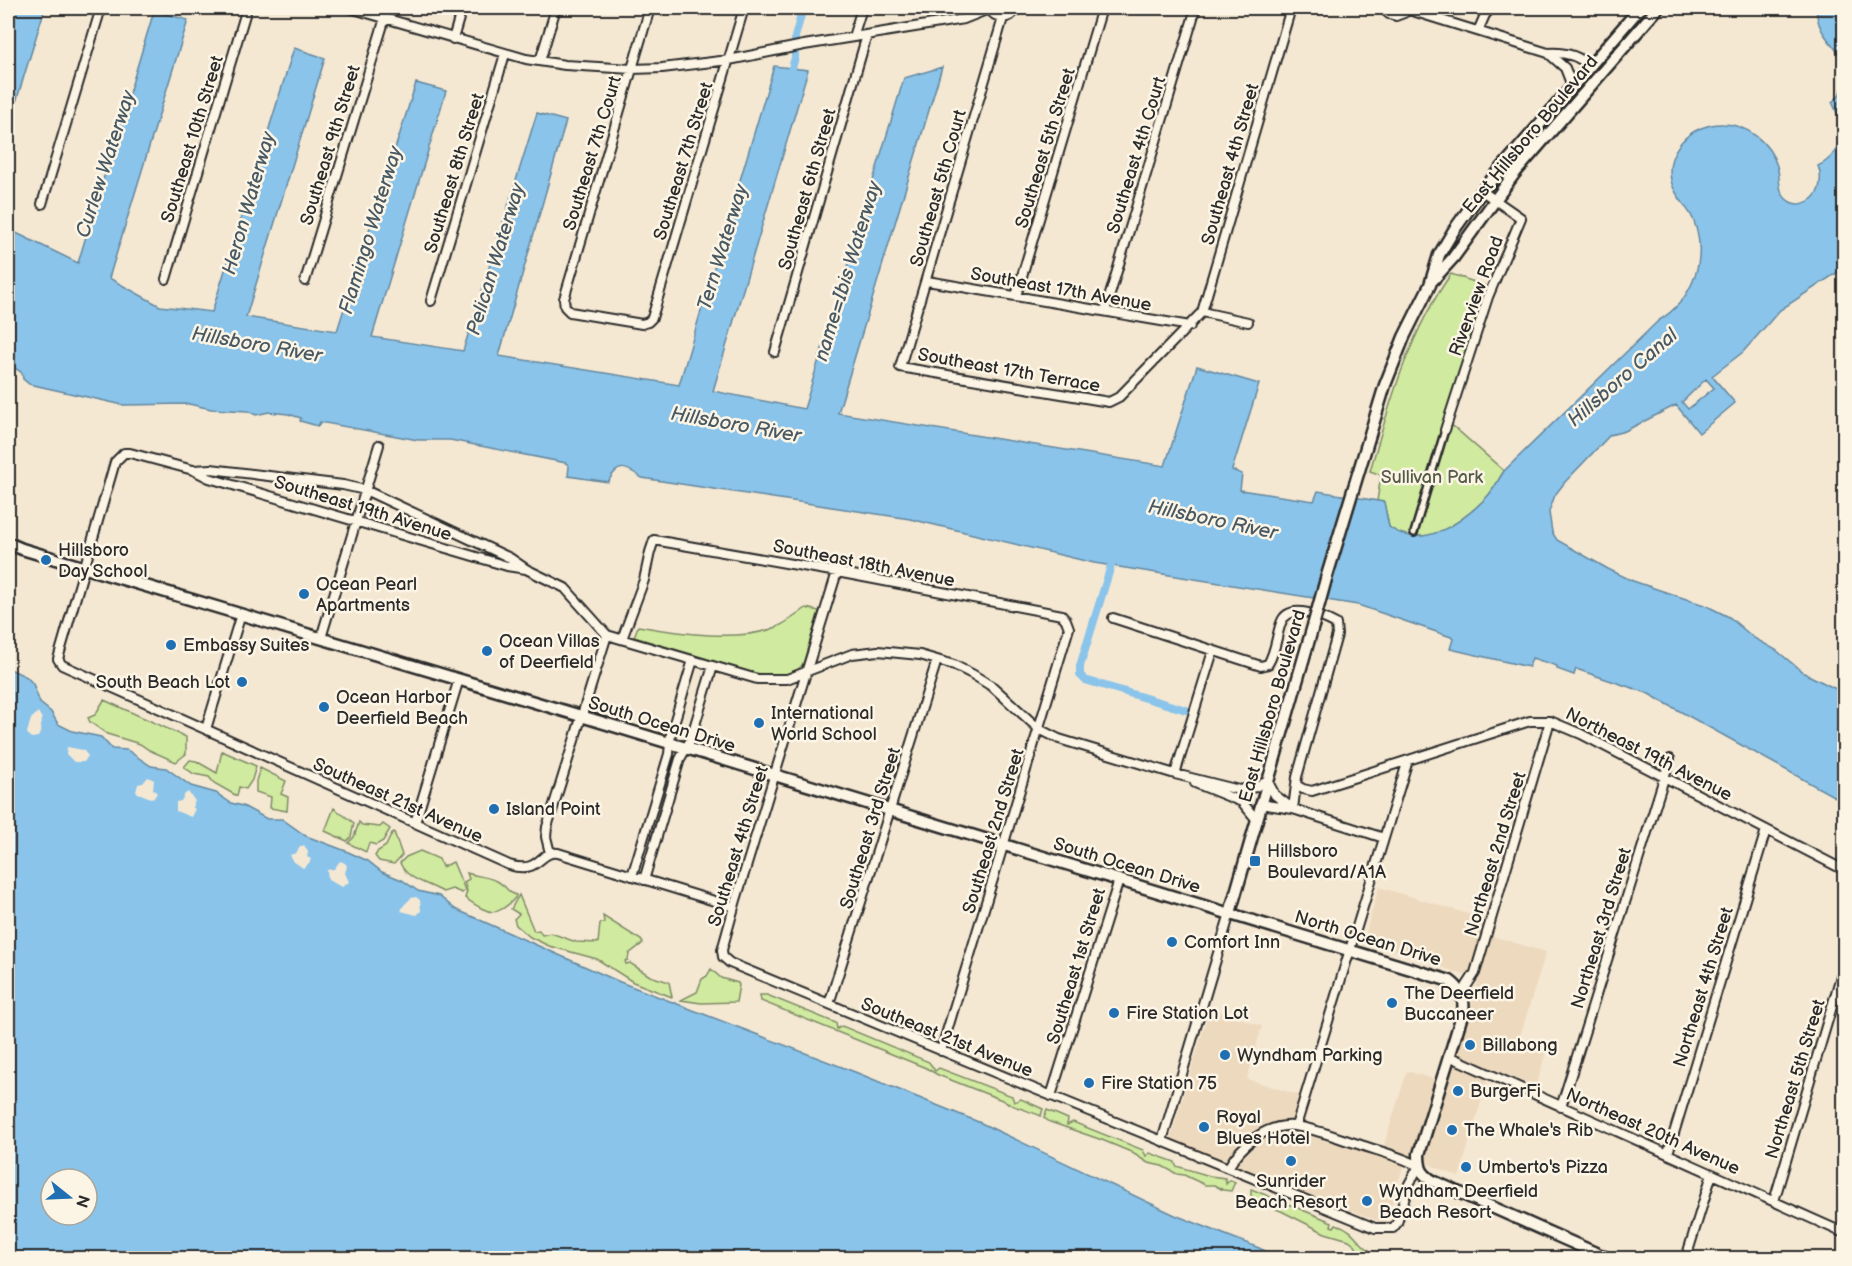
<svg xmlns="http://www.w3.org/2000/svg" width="1852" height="1266" font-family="'Balsamiq Sans',sans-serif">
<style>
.built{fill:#edd9be}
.green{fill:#d0eaa0;stroke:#7e8a66;stroke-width:1.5}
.water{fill:#8ac4ea;stroke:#64879e;stroke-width:1.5;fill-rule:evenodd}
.pier{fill:#f5e8d3}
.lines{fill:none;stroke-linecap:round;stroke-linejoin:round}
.canal{stroke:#8ac4ea;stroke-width:8}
.pedestrian-casing{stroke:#2b2b2b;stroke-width:10}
.minor-casing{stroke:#2b2b2b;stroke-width:12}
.secondary-casing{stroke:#2b2b2b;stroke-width:15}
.pedestrian{stroke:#fcf5e5;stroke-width:5}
.minor{stroke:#fcf5e5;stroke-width:8}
.secondary{stroke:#fcf5e5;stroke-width:10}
.secondary-bridge-casing{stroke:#2b2b2b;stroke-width:15;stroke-linecap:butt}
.secondary-bridge{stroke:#fcf5e5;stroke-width:10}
.poi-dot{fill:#1f6fb2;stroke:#fcf5e5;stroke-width:2}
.labels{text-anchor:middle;stroke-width:5;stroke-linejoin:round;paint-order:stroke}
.street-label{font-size:18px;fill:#2b2b2b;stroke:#fcf5e5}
.park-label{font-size:18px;fill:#545b48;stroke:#fcf5e5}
.poi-label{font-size:18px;fill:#2b2b2b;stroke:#fcf5e5;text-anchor:start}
.water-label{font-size:20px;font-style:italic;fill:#485964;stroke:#fcf5e5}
</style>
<rect width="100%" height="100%" fill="#f5e8d3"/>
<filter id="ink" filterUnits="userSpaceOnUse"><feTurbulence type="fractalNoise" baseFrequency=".0167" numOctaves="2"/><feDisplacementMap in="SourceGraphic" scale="12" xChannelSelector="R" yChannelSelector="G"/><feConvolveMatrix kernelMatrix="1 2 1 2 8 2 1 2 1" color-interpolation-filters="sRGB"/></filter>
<g filter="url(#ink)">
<!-- built -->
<path class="built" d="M1379,887L1485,919L1482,933L1546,952L1518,1043L1546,1053L1536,1087L1491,1068L1459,1177L1384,1145L1407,1071L1448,1083L1478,980L1364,939Z
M1210,1008L1262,1026L1247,1079L1302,1096L1293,1131L1404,1163L1386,1224L1170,1140Z"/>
<!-- green -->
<path class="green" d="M1451,274L1486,286L1443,423L1454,427L1504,471C1498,480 1493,492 1485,499C1460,524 1422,551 1389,527L1384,503L1377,501L1381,475L1370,471C1390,402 1409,333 1451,274Z
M806,608L819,611L803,664C793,679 769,675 754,673L634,637L638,626C678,633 742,643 779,626C789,621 798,614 806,608Z
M104,700L186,737V754L176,762L149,750L140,744L107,734L90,722L88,718L95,715Z
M222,751L256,766L252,780L246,789L239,787L237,796L214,783L209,777L194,774L184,767L190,760L196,761L217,773Z
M260,768L286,781L281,794L288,797L287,811L270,808L271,797L256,792V781Z
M334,808L354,823L351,837L347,841L325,831Z
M359,822L362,825L380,827L383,824L390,829L383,841L376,845L369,843L366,852L348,843L354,837Z
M394,832L402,855L394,864L379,861L375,856L378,851L386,846L392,833Z
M420,851L439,859L442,867L453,862L465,890L462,893L452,889L443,892C428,883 407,880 400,863L406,857Z
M467,873C478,877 490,876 500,883C507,887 508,893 516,895L515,898C495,920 487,912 465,898L467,891L464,882L469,879Z
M519,895L534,931L539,930L542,935L551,933L576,942L598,943L600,924L604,922L603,916L641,940L643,943L629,954L628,960L625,961L626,964L630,963L650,976L669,982L672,997L633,982L597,959L549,946L530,937L516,925L514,919L519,914L511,909Z
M711,969L721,978L738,983L739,985L736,1002L701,1003L681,1000L697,992L702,979L707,976Z
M760,995H767L836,1023L837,1029L842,1026L929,1062L935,1071L939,1068L1012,1096L1014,1102L1021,1099L1043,1109L1041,1116C1028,1110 1014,1108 1002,1100L938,1075L926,1068L761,1001Z
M1047,1110L1068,1119L1067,1125L1073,1122L1143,1150L1146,1156L1150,1153L1175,1162L1176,1166L1210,1176L1225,1178L1226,1184L1230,1180L1235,1182L1231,1191L1223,1190L1214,1185H1205L1184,1175L1177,1174L1162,1166L1148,1163L1131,1152L1102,1140L1050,1122L1044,1118Z
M1251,1189L1332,1222L1331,1226L1334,1227L1336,1224C1356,1230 1357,1243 1372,1252L1371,1255L1360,1254L1354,1244L1349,1240L1325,1233L1281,1211L1256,1201L1251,1195Z"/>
<!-- water -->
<path class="water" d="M8,8H45L8,128Z
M1816,8H1844V65C1836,41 1818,39 1816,8Z
M154,11L188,20L109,278L160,306L212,312L294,48L325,58L246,317L337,331L416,83L446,91L372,337L463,351L537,113L566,121L499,356L679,385L774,66L808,70L713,391L804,409L904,78L942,67L838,413L1165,466L1197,366L1259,384L1232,470L1242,474L1240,490L1314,501L1318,491L1384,502L1389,527C1422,551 1460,524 1485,499C1493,492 1498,480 1504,471L1658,321C1693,300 1709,258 1693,219C1687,206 1676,197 1672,184C1662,151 1692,123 1723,124C1747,124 1770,143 1777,166C1780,174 1778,185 1782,193C1791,211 1814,205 1819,188C1821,180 1821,173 1818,166C1845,153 1844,125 1832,102L1838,97L1844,85V268L1780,310L1743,352L1712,376L1735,403L1699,433L1676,405L1625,431L1610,435L1565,482L1555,495L1549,512L1552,532L1557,540L1608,569L1633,581L1707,606L1729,617L1754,638L1776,650L1804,673L1844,693V802L1647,693L1576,669L1574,675L1557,669V666L1532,658L1529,667L1450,649L1453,639L1451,637L1358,605L1094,563L910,519L642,478C627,467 618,462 608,482L568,476L569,466L566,463L450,440H418L320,422L318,426L300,421L301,418L288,414L269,412L256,415L248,411L211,409L189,404L123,405L29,384L23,379L22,373L8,363V229L78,263ZM1706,379L1714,388L1688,409L1682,402Z
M8,668L27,677L33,684L40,703L51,712L58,724L72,731L101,737L112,749L127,750L151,766L166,768L191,786L216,793L231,803L243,806L267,819H282L306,836L346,851L368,861L382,872L402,880L418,891L439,896L455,909L620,982L855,1072L981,1123L1175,1215L1259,1248L1280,1258H8ZM51,1179H87V1215H51Z"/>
<!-- pier -->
<path class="pier" d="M38,712L42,719L40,733L38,737L31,738L27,733L31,719Z
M67,747L83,750L88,756L84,762H74L66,754Z
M148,777L154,780L153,789L157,793L153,799L136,792L138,784L143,783Z
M188,792L195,801L192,807L195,809L191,817L176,811V802L181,801L185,794Z
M304,845L308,852L307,857L311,859L309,863L303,868L293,861L290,855L296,853L300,847Z
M340,861L345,863L347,866L345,873L349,882L342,887L328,880L327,870L334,869Z
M416,897L420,900L421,911L417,915L401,911L404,905L411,898Z"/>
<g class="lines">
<!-- canal -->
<path class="canal" d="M789,77L795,58V37L803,8
M1114,556L1080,666V675L1085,680L1186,710"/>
<defs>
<path id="pedestrian" d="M1414,533L1445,430"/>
<path id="minor" d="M350,8L526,59L565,65L632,69L662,68L729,60L804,45L964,19L989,9
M650,8L564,299L565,307L570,312L642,324L648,322L652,318L744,8
M988,8C996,20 1010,21 1017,8
M1382,8L1389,14L1396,16L1404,13L1406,8
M1406,9L1548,53C1563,52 1578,55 1589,66
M1003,18L900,367L1109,402L1119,397L1202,312L1291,8
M1478,31L1485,15L1491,8
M853,37L862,8
M453,39L462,8
M1548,53L1565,68L1572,86
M540,61L556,8
M42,204L101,8
M166,279L247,8
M305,281L385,18
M927,281L1190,326
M1016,296L1102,8
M431,301L505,54
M1105,311L1196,8
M1202,312L1248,322
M775,352L867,35
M1445,430L1488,297L1521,218L1482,191
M194,470L211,469L343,485L365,490L510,558L526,569L565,588L607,635L757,679H787L852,654L878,651L920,655L954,665L972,674L993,687L1039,729L1059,739L1175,774L1239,790L1256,787L1267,780L1275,795L1293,809
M526,569L507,566L209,478L193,470L130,453H124L115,462L58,659L62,665L509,865C541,875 538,850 558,853L734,907
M837,572L736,900L722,950L723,957L730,963C945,1052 1159,1141 1375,1228H1393L1397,1223L1409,1184L1419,1166C1400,1156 1378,1151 1358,1144C1338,1138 1316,1129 1295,1126C1267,1123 1241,1145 1228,1168
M1113,618L1261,666L1268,664C1276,651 1276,637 1281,623C1289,601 1323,617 1336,624L1337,635L1297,777L1293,809
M321,638L379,445
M622,639L644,580L650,552L654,540L837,572L1062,615L1066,620L1069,628L941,1051
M206,729L241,614
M1175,774L1213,651
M1195,783L1242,802L1256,819
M1296,785L1303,789L1312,791L1530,721H1550L1581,734L1844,870
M1260,804L1293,809L1384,838
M415,823L459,679
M550,853L546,837L547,827L607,635
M632,876L669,754L671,733L693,660
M644,880L680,759L690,741L713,666
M1462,993L1475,973L1550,721
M829,1004L937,660
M1449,1056L1844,1233
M1051,1096L1119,880
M1561,1107L1670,759
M1296,1126L1408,760
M1162,1141L1230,913
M1668,1153L1766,830
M1774,1201L1844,966
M1686,1258L1712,1174"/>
<path id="secondary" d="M1433,280L1453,258L1514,174L1658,8
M8,543L22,549L581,716L1450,981C1461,989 1465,998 1463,1012L1419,1154C1419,1168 1421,1174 1433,1181L1607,1258
M1326,579L1385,385L1404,337L1430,285L1439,255L1454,230L1482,191L1640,8
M1230,913L1313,626"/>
</defs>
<!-- pedestrian casing -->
<use href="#pedestrian" class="pedestrian-casing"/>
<!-- minor casing -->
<use href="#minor" class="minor-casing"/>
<!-- secondary casing -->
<use href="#secondary" class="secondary-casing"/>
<!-- pedestrian -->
<use href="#pedestrian" class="pedestrian"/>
<!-- minor -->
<use href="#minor" class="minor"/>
<!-- secondary -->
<use href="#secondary" class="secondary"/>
<defs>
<path id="secondary-bridge" d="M1313,626L1326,579"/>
</defs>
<!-- secondary-bridge casing -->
<use href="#secondary-bridge" class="secondary-bridge-casing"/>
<!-- secondary-bridge -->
<use href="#secondary-bridge" class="secondary-bridge"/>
</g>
</g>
<!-- markers -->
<g class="poi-dot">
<circle cx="46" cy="560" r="6"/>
<circle cx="304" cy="594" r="6"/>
<circle cx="171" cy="645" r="6"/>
<circle cx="487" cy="651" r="6"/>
<circle cx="242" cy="682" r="6"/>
<circle cx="324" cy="707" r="6"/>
<circle cx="759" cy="723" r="6"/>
<circle cx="494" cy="809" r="6"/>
<rect x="1249" y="855" width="12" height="12" rx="3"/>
<circle cx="1172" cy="942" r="6"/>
<circle cx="1392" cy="1003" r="6"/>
<circle cx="1114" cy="1013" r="6"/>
<circle cx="1470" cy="1045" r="6"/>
<circle cx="1225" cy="1055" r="6"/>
<circle cx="1089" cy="1083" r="6"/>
<circle cx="1458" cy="1091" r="6"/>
<circle cx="1204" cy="1127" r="6"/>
<circle cx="1452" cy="1130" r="6"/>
<circle cx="1291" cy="1161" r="6"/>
<circle cx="1466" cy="1167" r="6"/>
<circle cx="1367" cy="1201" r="6"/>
</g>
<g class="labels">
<!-- street labels -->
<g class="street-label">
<text transform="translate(1530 134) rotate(-50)" y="6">East Hillsboro Boulevard</text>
<text transform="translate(192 139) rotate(-73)" y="6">Southeast 10th Street</text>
<text transform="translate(330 145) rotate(-73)" y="6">Southeast 9th Street</text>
<text transform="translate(1045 148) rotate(-73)" y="6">Southeast 5th Street</text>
<text transform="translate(592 153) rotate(-73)" y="6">Southeast 7th Court</text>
<text transform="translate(1136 155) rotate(-73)" y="6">Southeast 4th Court</text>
<text transform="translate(683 161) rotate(-73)" y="6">Southeast 7th Street</text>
<text transform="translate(1230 164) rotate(-74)" y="6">Southeast 4th Street</text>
<text transform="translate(454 173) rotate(-73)" y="6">Southeast 8th Street</text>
<text transform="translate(938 188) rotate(-74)" y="6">Southeast 5th Court</text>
<text transform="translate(807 189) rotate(-74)" y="6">Southeast 6th Street</text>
<text transform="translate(1061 289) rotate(10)" y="6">Southeast 17th Avenue</text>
<text transform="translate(1476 296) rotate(-70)" y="6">Riverview Road</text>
<text transform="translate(1009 370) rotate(10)" y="6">Southeast 17th Terrace</text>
<text transform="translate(363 508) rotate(17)" y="6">Southeast 19th Avenue</text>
<text transform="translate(864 563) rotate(11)" y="6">Southeast 18th Avenue</text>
<text transform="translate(1272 706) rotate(-74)" y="6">East Hillsboro Boulevard</text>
<text transform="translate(662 724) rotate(17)" y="6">South Ocean Drive</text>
<text transform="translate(1649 754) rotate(27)" y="6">Northeast 19th Avenue</text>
<text transform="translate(398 800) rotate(24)" y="6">Southeast 21st Avenue</text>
<text transform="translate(870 828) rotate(-73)" y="6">Southeast 3rd Street</text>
<text transform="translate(993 831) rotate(-73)" y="6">Southeast 2nd Street</text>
<text transform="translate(738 846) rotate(-73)" y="6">Southeast 4th Street</text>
<text transform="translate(1495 854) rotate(-73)" y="6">Northeast 2nd Street</text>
<text transform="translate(1127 865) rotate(17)" y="6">South Ocean Drive</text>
<text transform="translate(1601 928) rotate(-73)" y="6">Northeast 3rd Street</text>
<text transform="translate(1368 938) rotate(17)" y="6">North Ocean Drive</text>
<text transform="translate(1076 966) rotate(-73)" y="6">Southeast 1st Street</text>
<text transform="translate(1703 987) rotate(-73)" y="6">Northeast 4th Street</text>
<text transform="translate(947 1037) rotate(22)" y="6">Southeast 21st Avenue</text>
<text transform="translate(1795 1079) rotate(-73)" y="6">Northeast 5th Street</text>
<text transform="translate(1653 1131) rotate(24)" y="6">Northeast 20th Avenue</text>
</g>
<!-- park labels -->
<g class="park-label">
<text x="1432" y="483">Sullivan Park</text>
</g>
<!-- poi labels -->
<g class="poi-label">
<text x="58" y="556">Hillsboro<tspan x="58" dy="21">Day School</tspan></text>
<text x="316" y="590">Ocean Pearl<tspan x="316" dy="21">Apartments</tspan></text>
<text x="499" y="647">Ocean Villas<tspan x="499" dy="21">of Deerfield</tspan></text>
<text x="183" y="651">Embassy Suites</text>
<text x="230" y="688" text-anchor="end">South Beach Lot</text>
<text x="336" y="703">Ocean Harbor<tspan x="336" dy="21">Deerfield Beach</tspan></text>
<text x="771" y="719">International<tspan x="771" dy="21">World School</tspan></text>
<text x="506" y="815">Island Point</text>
<text x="1267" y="857">Hillsboro<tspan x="1267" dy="21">Boulevard/A1A</tspan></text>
<text x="1184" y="948">Comfort Inn</text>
<text x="1404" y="999">The Deerfield<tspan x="1404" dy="21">Buccaneer</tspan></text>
<text x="1126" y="1019">Fire Station Lot</text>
<text x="1482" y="1051">Billabong</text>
<text x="1237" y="1061">Wyndham Parking</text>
<text x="1101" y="1089">Fire Station 75</text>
<text x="1470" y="1097">BurgerFi</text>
<text x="1216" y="1123">Royal<tspan x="1216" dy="21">Blues Hotel</tspan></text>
<text x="1464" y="1136">The Whale's Rib</text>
<text x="1478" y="1173">Umberto's Pizza</text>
<text x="1291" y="1187" text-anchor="middle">Sunrider<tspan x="1291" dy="21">Beach Resort</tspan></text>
<text x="1379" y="1197">Wyndham Deerfield<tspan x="1379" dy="21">Beach Resort</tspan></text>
</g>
<!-- water labels -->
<g class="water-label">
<text transform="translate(105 164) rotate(-72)" y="7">Curlew Waterway</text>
<text transform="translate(248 203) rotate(-74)" y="7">Heron Waterway</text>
<text transform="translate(370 230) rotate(-73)" y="7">Flamingo Waterway</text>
<text transform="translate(722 247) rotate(-73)" y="7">Tern Waterway</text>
<text transform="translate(495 259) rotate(-73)" y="7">Pelican Waterway</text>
<text transform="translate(847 271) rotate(-73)" y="7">name=Ibis Waterway</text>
<text transform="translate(257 344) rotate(10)" y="7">Hillsboro River</text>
<text transform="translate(1622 377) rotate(-41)" y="7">Hillsboro Canal</text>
<text transform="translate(736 424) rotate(10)" y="7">Hillsboro River</text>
<text transform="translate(1213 519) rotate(12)" y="7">Hillsboro River</text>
</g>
</g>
<!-- margin -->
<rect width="1852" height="1266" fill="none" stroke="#fcf5e5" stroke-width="30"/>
<rect x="15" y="15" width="1822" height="1236" fill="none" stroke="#2b2b2b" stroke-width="2" filter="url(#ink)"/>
<!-- north arrow -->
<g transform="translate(69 1197) rotate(108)"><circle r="28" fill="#fcf5e5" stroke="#a8a49b" stroke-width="1.5"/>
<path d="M0-4.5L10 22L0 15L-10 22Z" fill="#1f6fb2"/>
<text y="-9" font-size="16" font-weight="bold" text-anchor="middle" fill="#2b2b2b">N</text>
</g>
</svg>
